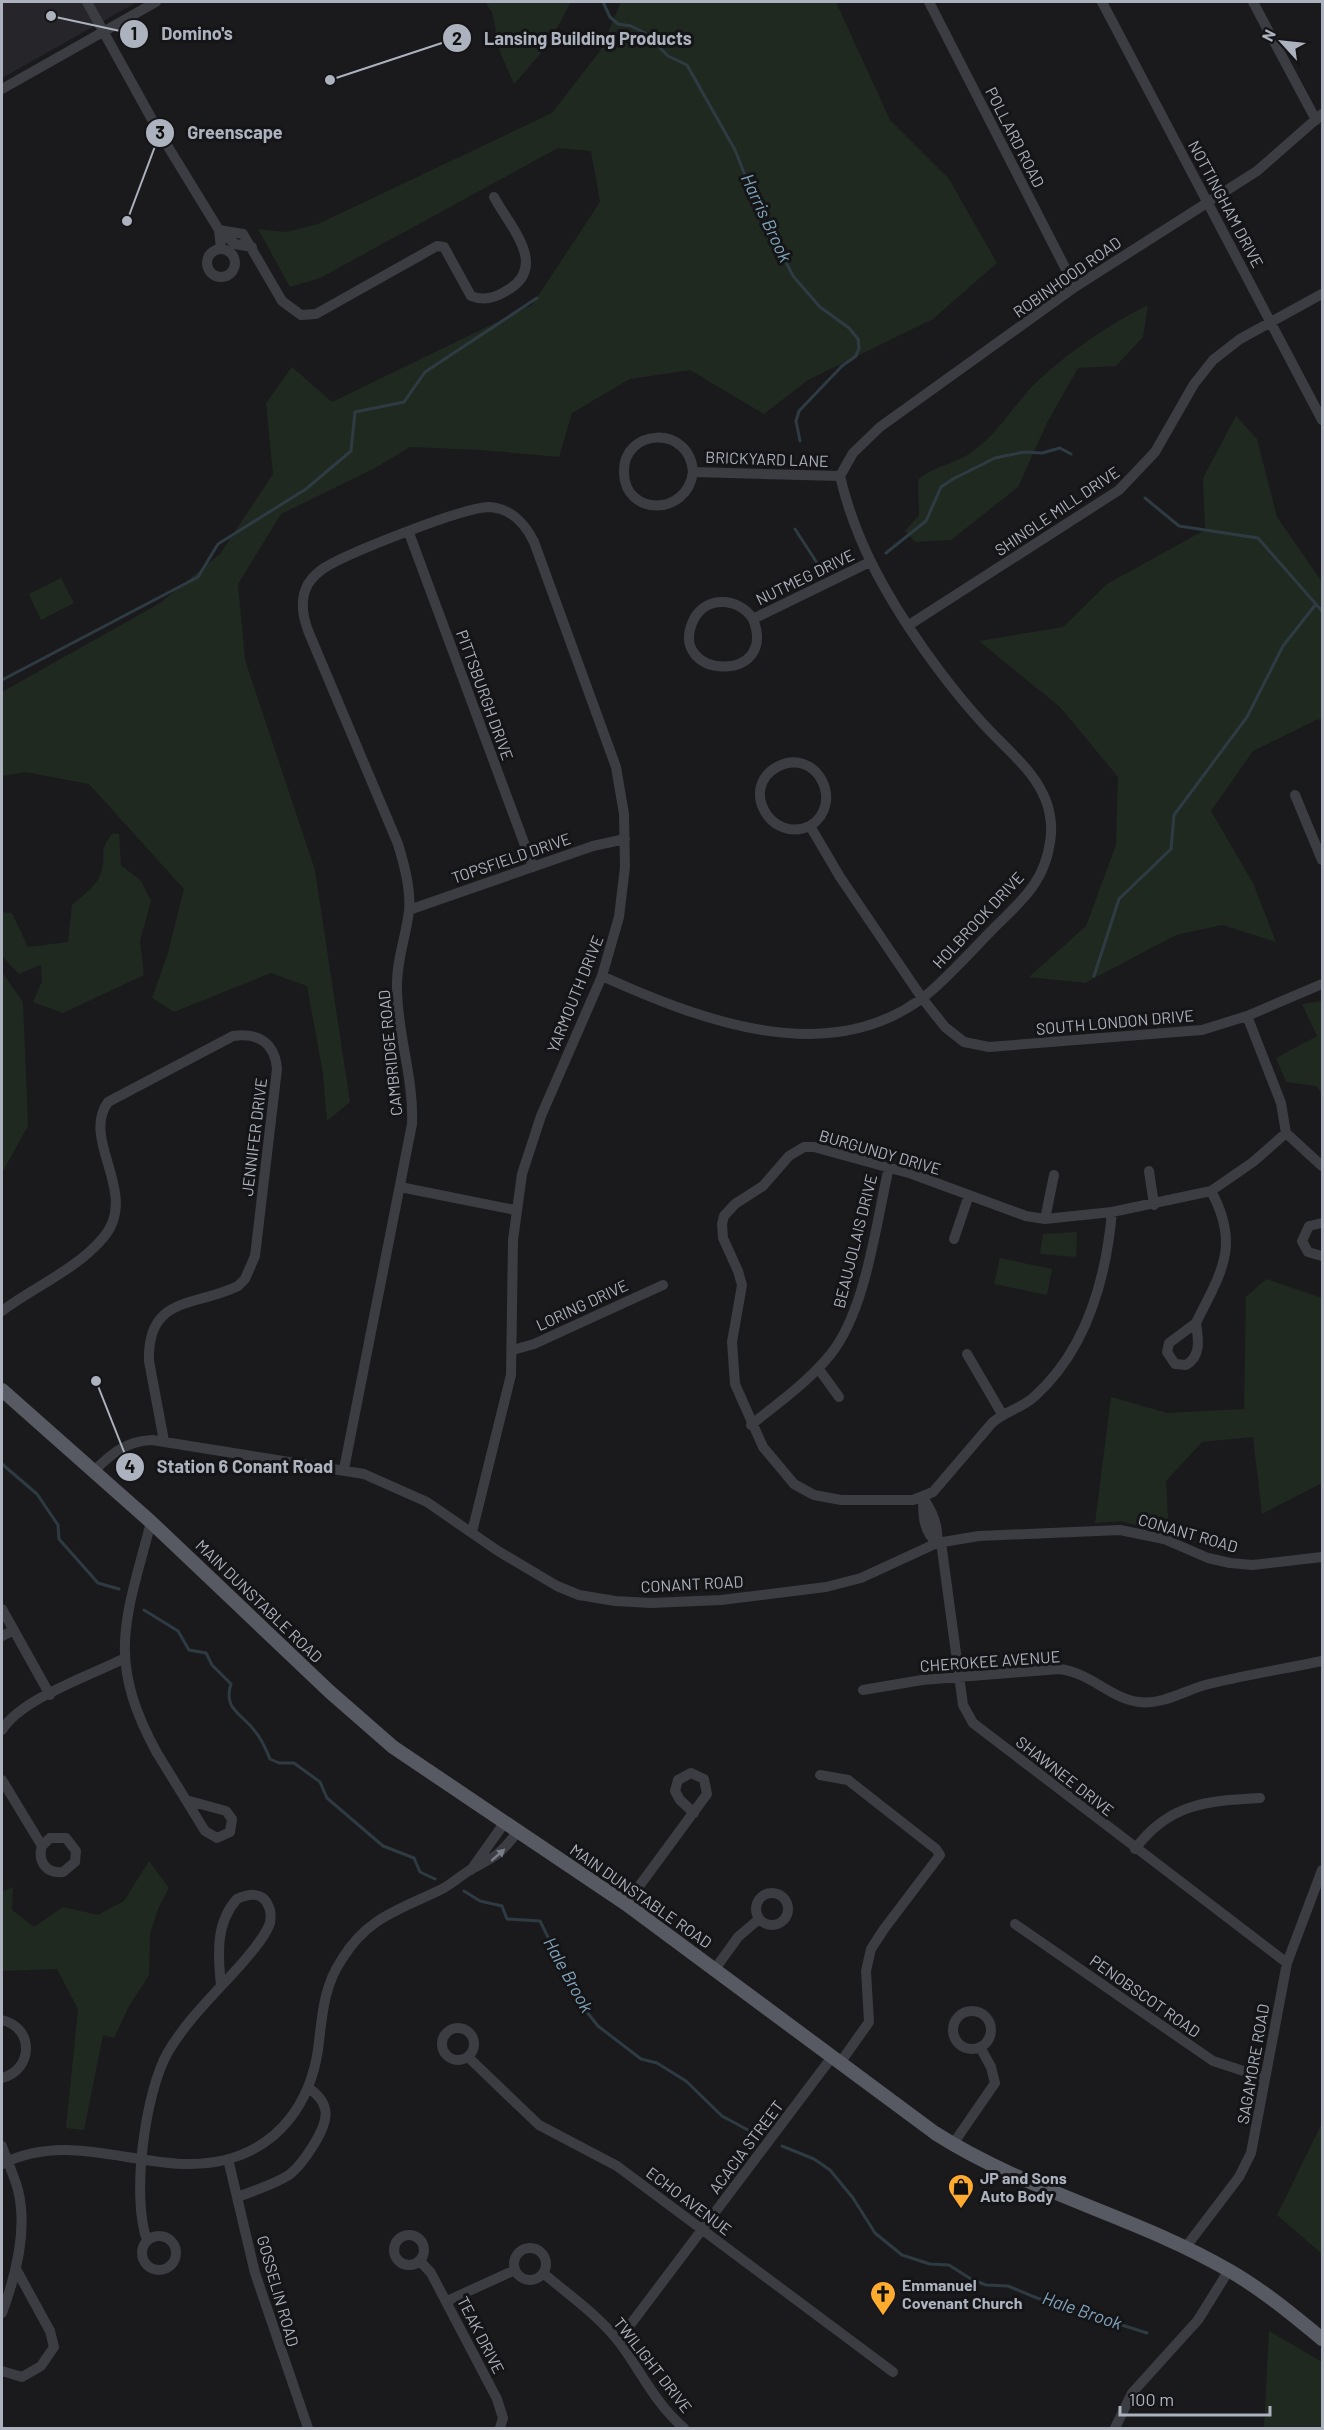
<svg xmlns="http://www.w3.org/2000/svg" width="1324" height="2430" font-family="Barlow,sans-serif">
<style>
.built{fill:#26262a}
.green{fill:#1f2920}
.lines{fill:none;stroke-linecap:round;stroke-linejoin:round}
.stream{stroke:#2e3b43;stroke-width:3}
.minor{stroke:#3b3d43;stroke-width:10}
.major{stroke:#575a62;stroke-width:14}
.oneway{fill:#797d87}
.labels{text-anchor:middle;stroke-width:6;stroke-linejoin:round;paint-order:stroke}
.street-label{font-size:16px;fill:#acb2be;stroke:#151518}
.poi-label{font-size:16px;font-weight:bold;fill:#acb2be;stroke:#151518;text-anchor:start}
.water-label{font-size:18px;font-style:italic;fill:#80a4bb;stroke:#151518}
.leader{fill:none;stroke:#acb2be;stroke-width:2}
.callout-dot{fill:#acb2be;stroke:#151518;stroke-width:2}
.mark-label{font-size:18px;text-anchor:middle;font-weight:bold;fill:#111}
.callout-label{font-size:18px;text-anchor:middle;font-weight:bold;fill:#acb2be;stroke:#151518;stroke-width:6;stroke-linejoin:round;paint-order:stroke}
</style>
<rect width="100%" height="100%" fill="#1a1a1d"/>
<!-- built -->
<path class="built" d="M2,2H137L2,78Z"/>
<!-- green -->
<path class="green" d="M485,2H571L548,45L514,84L500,52L492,12Z
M621,2H836L890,120L949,179L997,263L933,319L808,380L764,414L690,370L630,379L572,413L559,457L481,450L410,447L375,468L281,514L238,584L245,660L315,870L350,1102L327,1121L323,1074L307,986L271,973L174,1012L152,998L168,953L184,889L89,784L25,772L2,776V692L160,603L220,554L273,474L266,403L292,367L332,402L532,305L600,202L591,151L558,148L320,278L290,287L258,229L286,232L318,224L552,113L600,51Z
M1148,305L1143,337L1116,366L1078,368L1048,421L1018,487L951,540L915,542L905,531L919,515L918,480C934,465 955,465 973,451C1000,432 1017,399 1042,377C1073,349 1110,324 1148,305Z
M1236,416L1257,439L1277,517L1322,582V719L1316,720L1253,751L1211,811L1253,883L1276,942L1222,925L1176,935L1085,983L1029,977L1086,926L1116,845L1118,777L1060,707L979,641L1063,627L1107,584L1205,530L1203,478Z
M61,578L74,603L41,620L29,594Z
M113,833L119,834L121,865L141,881L151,901L140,941L144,975L63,1013L33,1002L42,981L41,965L19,974L2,956V912L12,913L28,947L68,942L72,905C82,896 97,886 101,873C107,853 97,852 113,833Z
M2,972L23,1002L28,1126L2,1173Z
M1322,1001V1094L1316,1086L1286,1082L1276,1058L1317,1036L1302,1004Z
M1077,1232L1076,1257L1040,1254L1043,1234Z
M1000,1258L1052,1269L1047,1295L994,1284Z
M1266,1279L1322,1298V1483L1262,1514L1253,1437L1202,1442L1166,1481L1169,1534L1121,1521L1095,1523L1111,1397L1167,1413L1244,1409L1246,1297Z
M149,1861L169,1888L158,1909L150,1934L149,1975L129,2006L114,2038L103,2035L84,2130L66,2128L78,2009L57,1969L2,1971V1892L13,1887L12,1910L34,1927L63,1907L98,1915L124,1901Z
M1322,2123V2254L1277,2215Z
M1269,2331L1322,2362V2428H1264Z"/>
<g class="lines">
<!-- stream -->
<path class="stream" d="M603,2L610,17L618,24L631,26L645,33L668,56L687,65L735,150L754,198L793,276L820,307L849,328L858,339L859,348L856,356L842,366L799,411L796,421L800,441
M1145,498L1179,526L1258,538L1322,611
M795,529L821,569
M886,553L926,521L941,487L953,479L995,458L1024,452L1042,453L1060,448L1071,454
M2,680L198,577L218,544L306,489L351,451L355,412L404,402L425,372L537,298
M1094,976L1119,899L1171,849L1174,815L1247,717L1283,646L1316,604
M2,1464L37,1494L58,1525L59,1539L98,1583L119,1589
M144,1610L178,1631L189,1650L206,1653L212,1665L231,1684C223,1709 241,1713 254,1730C262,1739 266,1749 270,1759L279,1763H294L320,1782L327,1798L383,1846L414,1858L420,1872L435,1879
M464,1891L480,1901L502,1906L507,1919L540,1921L582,2006L598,2026L641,2059L657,2063L686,2081L722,2116L759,2136
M782,2146L814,2159L830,2170L853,2198L875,2233L902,2255L930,2264L949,2265L971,2279L986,2285L1008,2286L1037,2298L1147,2333"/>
<!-- minor -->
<path class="minor" d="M87,2L159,132L219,230L221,249
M929,2L1075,287
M1102,2L1322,420
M1253,2L1316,120
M2,89L156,2
M219,230L243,234L282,301L301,315L316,314L437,246L444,247L471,296C483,301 495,298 506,291C550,267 510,227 494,197
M219,230L235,244L252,247
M207 263a14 14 0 1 1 28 0a14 14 0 1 1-28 0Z
M693,472C687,517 625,516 624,473C622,428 690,424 693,472L840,476
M840,476L853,453L880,427L1075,287L1257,171L1322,114
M409,533L533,867
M753,619C779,685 667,679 693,621C705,595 739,597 753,619L870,562
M909,625L1119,490L1155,452L1194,384L1213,360L1240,339L1322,294
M1295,795L1322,860
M810,826C846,803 816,746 777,767C739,788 771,844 810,826L840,877L922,998L945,1027L964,1042L989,1047L1202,1030L1247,1016L1322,984
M409,910L593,846L625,839
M602,976C702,1021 834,1072 930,992C953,972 974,948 996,926C1009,913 1025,899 1035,883C1043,871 1048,856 1050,842C1053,826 1050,808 1043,794C1032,770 1008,750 990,731C966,706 945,679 925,651C887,597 855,541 840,476
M1286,1133L1322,1166
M1149,1171L1154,1205
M400,1187L515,1210
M1112,1212C1106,1279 1087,1349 1035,1396C1023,1408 1005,1411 992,1423L933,1492L913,1500H841L814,1495L794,1484L763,1447L735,1384L732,1342L742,1285L738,1271L723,1238L722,1224L724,1216L735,1204L763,1186L789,1156L804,1147H814L912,1174L1026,1216L1045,1219L1112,1212L1211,1191L1253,1162L1286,1133L1281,1103L1247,1016
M1045,1219L1054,1175
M1322,1223L1309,1226L1302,1241L1308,1252L1322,1256
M954,1239L969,1195
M2,1311C34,1287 77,1269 103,1238C141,1194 80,1141 108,1102L233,1036C258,1032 275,1043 277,1069L255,1256L245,1279L238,1286C196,1307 147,1295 149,1361L164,1441
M1196,1323C1221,1272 1241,1246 1211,1191
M1196,1323C1198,1338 1202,1356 1186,1365L1175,1364L1167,1352L1169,1343Z
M513,1350L534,1344L663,1285
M967,1354L1002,1414
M818,1368L839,1397
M751,1425C778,1403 808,1382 830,1355C866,1311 876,1223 889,1167
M344,1469L412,1124C414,1077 397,1034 397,988C396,961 406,937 409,911C411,889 404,864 398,844L309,633C303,618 299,600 308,584C312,578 318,572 324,568C348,553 464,507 489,507C510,508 525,523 534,542L616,767L624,814L625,867L619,917L602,976L541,1116L522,1174L513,1240L511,1375L472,1532
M94,1471C111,1454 126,1441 152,1440L364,1474L427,1502L498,1551L557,1586L579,1595L615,1601L651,1603L721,1600L826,1587L861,1578L937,1543L979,1536L1120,1530L1164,1539L1208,1558L1230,1563L1253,1565L1322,1557
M923,1498C923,1515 923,1531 937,1543
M923,1498C933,1512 939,1526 937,1543
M151,1522C126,1619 105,1658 157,1753L205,1831L217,1838L230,1832L232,1819L226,1811L186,1800
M941,1542L963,1705L973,1723L1287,1963
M2,1609L50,1695
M2,1636L14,1630
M863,1690L922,1680L1059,1669C1090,1672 1111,1699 1139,1702C1162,1705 1184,1691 1205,1685C1244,1675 1284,1669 1322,1661
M2,1730C21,1699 89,1676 123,1659
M820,1775L848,1780L936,1849L940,1855L884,1929L871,1949L866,1971L869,2022L840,2063
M2,1780L42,1846C37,1862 47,1874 63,1872L75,1862L76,1851L66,1838H50L42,1846
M1135,1849C1169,1803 1207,1801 1260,1798
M471,1870L505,1822
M756 1909a16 16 0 1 1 32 0a16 16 0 1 1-32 0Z
M626,1904L707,1794L704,1779L691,1773L678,1780L675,1791L680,1800L694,1813
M1015,1924L1213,2061L1265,2078
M715,1969L738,1937L759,1919
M953 2030a19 19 0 1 1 38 0a19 19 0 1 1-38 0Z
M2,2020C35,2028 33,2070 2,2078
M442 2044a16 16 0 1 1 32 0a16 16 0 1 1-32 0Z
M468,2057L539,2125L617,2166L893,2372
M953,2144L995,2083L991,2067L980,2047
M2,2146C7,2161 14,2175 18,2190C28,2230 16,2275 2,2313
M228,2159L255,2273L308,2428
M2,2164C78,2126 153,2180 229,2159C281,2144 310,2102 318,2050C322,2018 323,1987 342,1959C368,1917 399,1910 440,1890C451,1885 460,1876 470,1870C495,1857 501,1854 518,1831
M238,2197C255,2190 273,2185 289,2175C302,2165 330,2126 325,2109C323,2099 315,2093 308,2087
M394 2250a15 15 0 1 1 30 0a15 15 0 1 1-30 0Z
M142 2253a17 17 0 1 1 34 0a17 17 0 1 1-34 0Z
M147,2240C131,2197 145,2092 168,2052C188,2018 218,1991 244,1961C253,1950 265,1937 270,1923C271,1917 271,1910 268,1905C262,1891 248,1894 237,1899C215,1923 218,1956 221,1986
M1185,2248L1239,2177L1251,2153L1287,1963L1322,1870
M514 2264a16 16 0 1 1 32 0a16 16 0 1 1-32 0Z
M420,2261L431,2273L497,2399L503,2418L500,2428
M543,2273C569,2295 598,2315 619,2342C641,2371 656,2405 684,2428
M447,2301L515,2270
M618,2341L832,2057
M2,2371L22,2377L41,2366L54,2347L50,2331L16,2269
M1115,2428L1132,2393L1198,2320L1229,2270"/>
<!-- major -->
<path class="major" d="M2,1390L151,1522L330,1692L393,1747L626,1904L935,2133C1027,2192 1136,2216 1230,2271C1263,2290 1293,2315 1322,2339"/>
</g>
<!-- one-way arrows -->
<defs><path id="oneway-solid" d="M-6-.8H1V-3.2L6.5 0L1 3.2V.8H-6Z" transform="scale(1.5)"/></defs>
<use class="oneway" href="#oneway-solid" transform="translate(498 1855) rotate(-41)"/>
<!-- icons -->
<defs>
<symbol id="shop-pin" viewBox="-11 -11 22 30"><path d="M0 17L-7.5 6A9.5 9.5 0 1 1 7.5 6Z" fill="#ffab30" stroke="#151518"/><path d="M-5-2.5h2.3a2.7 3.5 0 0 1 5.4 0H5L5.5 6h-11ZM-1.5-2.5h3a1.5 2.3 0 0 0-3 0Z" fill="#111"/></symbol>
<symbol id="church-pin" viewBox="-11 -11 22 30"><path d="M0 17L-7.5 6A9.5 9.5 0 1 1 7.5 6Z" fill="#ffab30" stroke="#151518"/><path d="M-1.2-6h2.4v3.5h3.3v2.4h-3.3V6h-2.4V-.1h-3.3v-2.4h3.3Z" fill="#111"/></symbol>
</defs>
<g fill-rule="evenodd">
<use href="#shop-pin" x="946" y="2172" width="30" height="40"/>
<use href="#church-pin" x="868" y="2279" width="30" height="40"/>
</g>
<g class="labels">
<!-- street labels -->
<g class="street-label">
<text transform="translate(1015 137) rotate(63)" y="6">POLLARD ROAD</text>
<text transform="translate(1226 204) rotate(62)" y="6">NOTTINGHAM DRIVE</text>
<text transform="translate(1067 277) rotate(-35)" y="6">ROBINHOOD ROAD</text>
<text transform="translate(767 459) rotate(2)" y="6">BRICKYARD LANE</text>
<text transform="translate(1057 511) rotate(-34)" y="6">SHINGLE MILL DRIVE</text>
<text transform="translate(805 577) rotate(-26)" y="6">NUTMEG DRIVE</text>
<text transform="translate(485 695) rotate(70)" y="6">PITTSBURGH DRIVE</text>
<text transform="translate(511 858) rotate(-19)" y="6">TOPSFIELD DRIVE</text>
<text transform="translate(978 920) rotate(-47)" y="6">HOLBROOK DRIVE</text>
<text transform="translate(575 994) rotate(-68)" y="6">YARMOUTH DRIVE</text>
<text transform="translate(1115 1022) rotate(-5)" y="6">SOUTH LONDON DRIVE</text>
<text transform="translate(390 1053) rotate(-96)" y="6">CAMBRIDGE ROAD</text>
<text transform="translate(254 1137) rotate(-83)" y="6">JENNIFER DRIVE</text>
<text transform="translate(880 1152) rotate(16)" y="6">BURGUNDY DRIVE</text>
<text transform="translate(855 1241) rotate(-76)" y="6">BEAUJOLAIS DRIVE</text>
<text transform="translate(582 1305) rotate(-25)" y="6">LORING DRIVE</text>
<text transform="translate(1188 1533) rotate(16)" y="6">CONANT ROAD</text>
<text transform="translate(692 1584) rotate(-3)" y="6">CONANT ROAD</text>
<text transform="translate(259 1601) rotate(44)" y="6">MAIN DUNSTABLE ROAD</text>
<text transform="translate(990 1661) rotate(-4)" y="6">CHEROKEE AVENUE</text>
<text transform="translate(1065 1776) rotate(38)" y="6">SHAWNEE DRIVE</text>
<text transform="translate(641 1896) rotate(35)" y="6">MAIN DUNSTABLE ROAD</text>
<text transform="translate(1145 1996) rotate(35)" y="6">PENOBSCOT ROAD</text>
<text transform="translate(1253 2064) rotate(-80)" y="6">SAGAMORE ROAD</text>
<text transform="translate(746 2147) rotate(-53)" y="6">ACACIA STREET</text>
<text transform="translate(689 2201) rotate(37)" y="6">ECHO AVENUE</text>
<text transform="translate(278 2291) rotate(74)" y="6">GOSSELIN ROAD</text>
<text transform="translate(481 2335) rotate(63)" y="6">TEAK DRIVE</text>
<text transform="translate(653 2365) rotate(52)" y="6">TWILIGHT DRIVE</text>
</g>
<!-- poi labels -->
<g class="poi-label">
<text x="980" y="2184">JP and Sons<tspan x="980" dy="18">Auto Body</tspan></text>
<text x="902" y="2291">Emmanuel<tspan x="902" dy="18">Covenant Church</tspan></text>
</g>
<!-- water labels -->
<g class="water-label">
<text transform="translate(766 218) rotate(65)" y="6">Harris Brook</text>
<text transform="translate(568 1975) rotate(61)" y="6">Hale Brook</text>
<text transform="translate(1082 2311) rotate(19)" y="6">Hale Brook</text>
</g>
</g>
<!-- callouts -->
<path class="leader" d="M51 16L134 34M330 80L457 38M127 221L160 133M96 1381L130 1467"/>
<g class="callout-dot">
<circle cx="51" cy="16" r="6"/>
<circle cx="330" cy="80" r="6"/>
<circle cx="127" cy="221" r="6"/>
<circle cx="96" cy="1381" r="6"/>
<circle cx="134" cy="34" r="15"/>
<circle cx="457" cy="38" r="15"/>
<circle cx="160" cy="133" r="15"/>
<circle cx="130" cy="1467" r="15"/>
</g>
<g class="mark-label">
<text x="134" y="40">1</text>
<text x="457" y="45">2</text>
<text x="160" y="139">3</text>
<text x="130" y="1473">4</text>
</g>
<g class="callout-label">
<text x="197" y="40">Domino's</text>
<text x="588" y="45">Lansing Building Products</text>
<text x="235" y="139">Greenscape</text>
<text x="245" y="1473">Station 6 Conant Road</text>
</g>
<!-- border -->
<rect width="1324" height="2430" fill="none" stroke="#acb2be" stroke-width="6"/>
<!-- north arrow -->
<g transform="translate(1282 42) rotate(297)" stroke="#151518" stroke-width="4.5" paint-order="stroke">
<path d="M0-4.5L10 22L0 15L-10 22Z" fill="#acb2be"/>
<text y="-9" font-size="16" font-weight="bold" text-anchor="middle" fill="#acb2be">N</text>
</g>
<!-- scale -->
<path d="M1120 2406v9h150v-9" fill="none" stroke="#acb2be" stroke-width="3"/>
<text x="1129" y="2406" font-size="18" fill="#acb2be" stroke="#151518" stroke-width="4.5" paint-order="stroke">100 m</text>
</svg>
